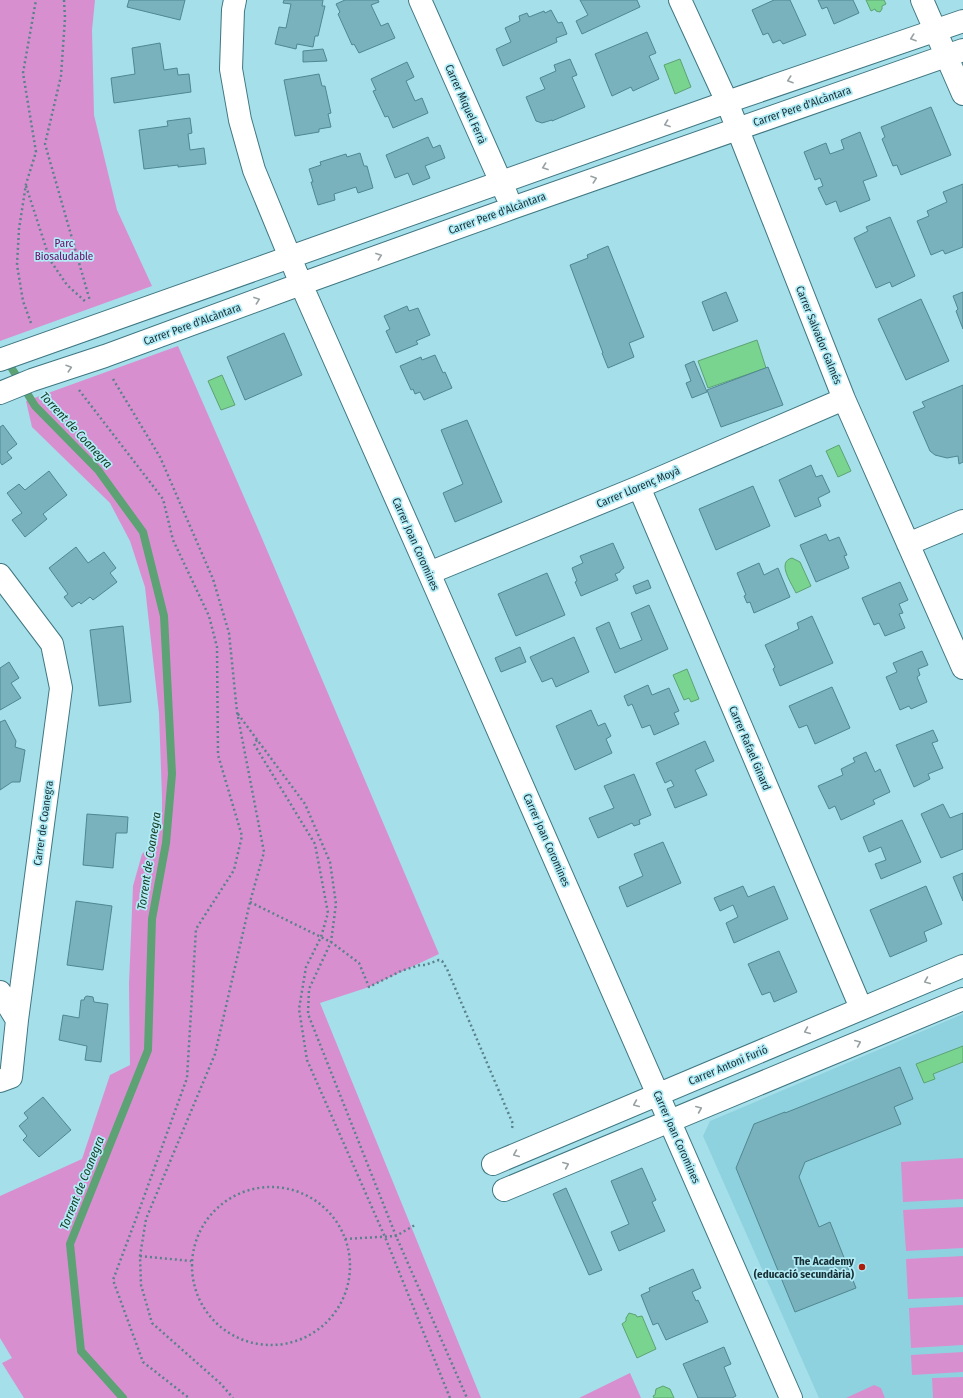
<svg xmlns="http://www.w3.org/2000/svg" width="963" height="1398" font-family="'Fira Sans Condensed',sans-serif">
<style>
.built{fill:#8fd2df}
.green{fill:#d88fd0}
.water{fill:#79d490;stroke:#5ca274}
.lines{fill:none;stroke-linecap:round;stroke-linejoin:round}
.stream{stroke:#5ca274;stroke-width:8}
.building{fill:#79b2bc;stroke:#4f8791}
.minor-casing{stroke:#3f7782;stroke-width:24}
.path{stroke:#5a828a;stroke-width:2.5;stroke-dasharray:2 3;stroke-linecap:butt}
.minor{stroke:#fff;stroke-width:22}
.oneway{stroke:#97a1a3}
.poi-dot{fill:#ac1d0b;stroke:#b2ecf7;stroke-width:1.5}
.labels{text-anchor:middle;stroke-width:3.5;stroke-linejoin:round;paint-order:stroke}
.street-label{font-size:11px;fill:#172e33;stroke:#b2ecf7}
.park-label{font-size:11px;fill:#690464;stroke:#b2ecf7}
.poi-label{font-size:11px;font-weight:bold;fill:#172e33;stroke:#b2ecf7;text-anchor:end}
.water-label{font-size:12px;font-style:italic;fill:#12381d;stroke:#b2ecf7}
</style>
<rect width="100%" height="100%" fill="#a5dfea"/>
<!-- built -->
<path class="built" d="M963,1014V1398H819L703,1136L710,1121Z"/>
<!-- green -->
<path class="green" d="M0,0H95L92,30L94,115L117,210L152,286L0,341Z
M178,346L258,529L439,954L369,987L320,1003L481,1398H24L2,1363L12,1358L0,1338V1196L82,1159L110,1075L130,1065L129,984L133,886L142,854L154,842L162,825V797L159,713L145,587L130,541L110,503L32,427L26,401Z
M963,1158V1199L903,1202L901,1162Z
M963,1207V1248L906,1251L903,1210Z
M963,1256V1297L908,1299L906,1259Z
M963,1305V1345L911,1348L909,1308Z
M963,1352V1372L912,1375L911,1355Z
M630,1373L641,1398H579Z
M963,1377V1398H933L932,1378Z
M874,1385L881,1388L885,1398H846Z"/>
<!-- water -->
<path class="water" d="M866,0H884L886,4L882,6V9L880,12L876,11L875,9L871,11Z
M680,59L691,87L675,94L664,65Z
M757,340L766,368L708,388L698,361Z
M222,375L235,405L221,410L208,381Z
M839,445L851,471L838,477L826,451Z
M792,558L800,562L811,586L796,593C792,584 776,562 792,558Z
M687,669L699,699L691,702L689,698L684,700L673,675Z
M963,1046V1062L933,1074L935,1079L924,1083L916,1064Z
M629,1313L636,1315L637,1317L642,1316L656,1349L637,1358L622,1324L626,1321V1318Z
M663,1386L670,1389L674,1398H654L653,1396L655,1395L656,1389Z"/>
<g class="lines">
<!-- stream -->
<path class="stream" d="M6,359L35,406L98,470L143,532L164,616L172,774L166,843L152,919L148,1050L70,1244L81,1351L123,1398"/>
</g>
<!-- building -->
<path class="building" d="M129,0H185L180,20L127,7Z
M284,0H323L322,6H325L318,36H315L313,47L297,44L296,49L275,44L279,27L286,28L291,4L283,3Z
M345,0H378L379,2L371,5L381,26L388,23L395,38L359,53L354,44L352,45L338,14L340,12L336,4Z
M580,0H637L640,7L582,34L576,21L588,15Z
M774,0H790L806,35L783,44L780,40L773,43L768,33L763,35L752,10Z
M818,0H853L859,13L834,24L827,7L822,9Z
M551,10L558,23L562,22L567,34L556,38L557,42L503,66L496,49L511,42L505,28L520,21L519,16L527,13L529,17L544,11L545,13Z
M647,32L656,53L649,56L659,79L633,91L631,87L612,96L595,54Z
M160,43L164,70L177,68L178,75L189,74L191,92L114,103L111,78L135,74L132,48Z
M323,49L327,61L303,62V51Z
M570,59L577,75L572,77L585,107L552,121V120L542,123L536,121L526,97L545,89L540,78L556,71L554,65Z
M407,62L414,77L406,81L415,101L422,98L428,113L393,128L388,116L385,117L373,91L376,90L371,79Z
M319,74L322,86H325L331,113L328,114L331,127L319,129V132L295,136L284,80Z
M931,107L951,155L901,175L897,165L893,166L882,139L885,137L881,127Z
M190,118L192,133L188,134L190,150L204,148L206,164L178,167V165L144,169L139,130L168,126L167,121Z
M860,132L877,176L863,181L870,200L840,212L836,201L826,205L818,188L823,186L820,178L815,180L804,152L826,143L830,154L844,149L841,140Z
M428,137L433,148L440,145L445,158L425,166L430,178L413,185L408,173L395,178L386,155Z
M360,153L364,166H367L373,188L358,193L356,187L334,194L335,200L318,205L311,182H313L309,169L321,165L320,162L346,154L347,157Z
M963,184V247L945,254L943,250L931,255L917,221L929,216L927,211L947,202L943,192Z
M890,217L915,276L892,287L890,282L876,288L854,238L868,231L866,227Z
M608,246L644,337L629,343L634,357L608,368L602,353H603L570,265L588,258L587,255Z
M726,292L738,321L713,331L702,302Z
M963,292V329L956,311L958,309L953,296Z
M921,299L949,361L906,380L878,319Z
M407,306L409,311L418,308L430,335L416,341L418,344L396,353L386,331L390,329L384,316Z
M284,333L302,375L245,400L227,357Z
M435,355L443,373L445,372L452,388L424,400L420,392L415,394L413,389L411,390L400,366L421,357L422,360Z
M694,361L707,392L692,398L686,383L691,381L685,365Z
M768,367L783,405L721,427L707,390Z
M963,385V462L959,464L958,456L947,458L935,455L930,451L913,412L925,407L922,402Z
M467,420L502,502L455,522L443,493L463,484L441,430Z
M3,425L17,444L7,452L12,458L2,465L0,462V427Z
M811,465L816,477L822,475L830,492L818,498L821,506L795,517L779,480Z
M49,471L67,495L43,514L47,519L25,537L12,520L22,513L7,493L19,484L25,490Z
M753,486L770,526L716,550L699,509Z
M826,534L829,541L839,537L847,555L844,556L849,568L816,582L800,545Z
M613,543L624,568L620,571V572L615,574L618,580L581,596L575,582L577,581L572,568L583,563L580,556Z
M76,547L88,563L104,552L116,568L110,573L117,582L93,600L90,597L81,604L79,602L72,607L64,597L68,594L49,568Z
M759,563L764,575L778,568L790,597L754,613L750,602L747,603L744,596L746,595L737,573Z
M547,573L565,615L516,636L498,594Z
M648,580L651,588L636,594L633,586Z
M900,582L908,600L899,604L903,613L899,614L905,628L885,636L879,623L874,625L862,598Z
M649,605L668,649L615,673L596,628L609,622L620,649L642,640L631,613Z
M812,616L833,663L780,686L773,669L775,667L765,645L799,629L797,623Z
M123,626L131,702L99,706L90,630Z
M574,637L589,672L556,687L552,678L542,682L530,657Z
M520,647L526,662L501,672L495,658Z
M922,651L928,665L918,669L920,675L917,677L927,702L911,709L909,706L900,710L886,677L897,672L893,663Z
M9,662L19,678L11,683L21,698L0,710V668Z
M648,685L652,695L669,688L679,711L674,713L679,724L654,735L650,725L642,728L632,704L628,706L624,696Z
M832,687L850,728L815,744L807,725L799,728L789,706Z
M591,710L598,726L605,723L611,736L606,739L612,753L575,770L556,726Z
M5,720L16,741L15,747L25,750L20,782H12L0,790V722Z
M933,730L938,741L932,743L943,768L928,774L930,779L914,787L896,745Z
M705,741L714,761L695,770L707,795L675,808L667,789L674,786L671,780L665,783L656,763Z
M866,752L875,772L880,769L890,792L873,800L875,804L841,820L835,806L829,809L818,786L843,775L841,769L855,762L853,758Z
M634,774L651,815L639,820L640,824L634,826L632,823L598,838L589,818L614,808L604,786Z
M943,804L950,818L963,813V849L941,858L921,814Z
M87,814L128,817L127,833H116L113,868L83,865Z
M902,820L921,862L881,879L875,864L886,860L881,847L869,852L863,837Z
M663,842L681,883L627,907L619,887L643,876L634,854Z
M963,873V901L953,877Z
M743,886L748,897L774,886L788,919L734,943L726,923L738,917L733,905L720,911L714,898Z
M926,886L942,924L924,932L927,941L890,957L870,910Z
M76,901L112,906L103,970L67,965Z
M779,951L797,992L774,1002L770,992L762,995L748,964Z
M87,996L93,997L94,1002L108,1004L101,1062L85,1060L87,1046L59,1040L63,1015L79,1018L81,1000H84L85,997Z
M900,1067L913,1099L894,1107L901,1124L805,1162L799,1177L819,1227L830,1222L856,1288L795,1312L736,1168L754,1124L785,1112V1113Z
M43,1097L71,1130L39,1157L23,1140L27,1136L19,1126L28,1118L24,1113Z
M642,1168L656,1200L652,1202L665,1231L619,1251L611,1232L629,1224L611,1181Z
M566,1188L602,1270L589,1275L553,1194Z
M693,1269L701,1288L692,1292L696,1301L698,1300L708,1322L666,1340L658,1323L653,1325L641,1295L650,1291L649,1288Z
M724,1347L731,1364L724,1367L736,1396L732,1398H698L683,1364Z"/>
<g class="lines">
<defs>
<path id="minor" d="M235,0L233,10L231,69L240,120L254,170L301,284L429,573L791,1398
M420,0L507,196
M680,0L727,102L844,399L963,668
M922,0L963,94
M0,360L727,102L963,21
M0,393L32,380L105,356L301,284L512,208L963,50
M639,487L861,1008
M908,544L963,521
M429,573L639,487L844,399
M0,575L52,644L61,688L17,1020L11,1077L0,1081
M0,992L17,1020
M493,1164L963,966
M504,1190L963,999"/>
</defs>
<!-- minor casing -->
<use href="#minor" class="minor-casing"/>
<!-- path -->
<path class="path" d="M64,0L65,18L61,76L45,144L90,301
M26,186L50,260L67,285L87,303
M31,323L23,301L17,265L19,229L26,184L36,152L23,73L36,0
M113,379L160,457L213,579L229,633L237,712L264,852L250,902L215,1054L146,1219L140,1256L141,1285L152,1323L221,1384L233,1398
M79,390L163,499L173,540L209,616L217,647L218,755L242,836L234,870L196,929L187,1078L137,1216L113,1280L143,1362L189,1398
M238,714L305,804L330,862L336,904L331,942L309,989L308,1014L396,1236L467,1398
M257,740L254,744L315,844L328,913L321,937L306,967L299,1009L307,1060L385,1237L450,1398
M250,902L331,942L359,963L369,987L401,971L420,965H425L439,960L442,961L447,969L513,1124L512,1128
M192 1266a79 79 0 1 1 158 0a79 79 0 1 1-158 0Z
M345,1239L396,1236L415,1225
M140,1256L191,1261"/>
<!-- minor -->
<use href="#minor" class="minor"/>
</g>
<!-- one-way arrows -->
<defs><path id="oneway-chevron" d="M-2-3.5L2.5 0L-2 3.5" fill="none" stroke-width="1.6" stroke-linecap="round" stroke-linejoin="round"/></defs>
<g class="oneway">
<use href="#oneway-chevron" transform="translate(913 38) rotate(161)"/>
<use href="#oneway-chevron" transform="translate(790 80) rotate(161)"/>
<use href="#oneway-chevron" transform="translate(667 124) rotate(160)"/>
<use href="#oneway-chevron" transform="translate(545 167) rotate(160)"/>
<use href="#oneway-chevron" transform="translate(594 179) rotate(-19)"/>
<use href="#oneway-chevron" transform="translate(379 256) rotate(-20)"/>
<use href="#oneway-chevron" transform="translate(257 300) rotate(-20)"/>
<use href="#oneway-chevron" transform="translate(69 368) rotate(-18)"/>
<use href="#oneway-chevron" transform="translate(927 981) rotate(157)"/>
<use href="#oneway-chevron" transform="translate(807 1031) rotate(157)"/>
<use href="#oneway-chevron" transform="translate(858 1043) rotate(-23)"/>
<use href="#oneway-chevron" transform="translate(636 1104) rotate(157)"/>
<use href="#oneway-chevron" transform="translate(699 1109) rotate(-23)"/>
<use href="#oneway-chevron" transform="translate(516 1154) rotate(157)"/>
<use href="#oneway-chevron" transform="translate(566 1165) rotate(-23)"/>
</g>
<!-- markers -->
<circle class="poi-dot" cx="862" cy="1267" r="4"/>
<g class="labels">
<!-- street labels -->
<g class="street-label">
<text transform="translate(466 104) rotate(66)" y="4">Carrer Miquel Ferrà</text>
<text transform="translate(802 106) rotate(-19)" y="4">Carrer Pere d'Alcàntara</text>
<text transform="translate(497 213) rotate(-20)" y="4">Carrer Pere d'Alcàntara</text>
<text transform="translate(192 324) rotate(-20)" y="4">Carrer Pere d'Alcàntara</text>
<text transform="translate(819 335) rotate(68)" y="4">Carrer Salvador Galmés</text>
<text transform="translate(638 487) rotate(-23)" y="4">Carrer Llorenç Moyà</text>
<text transform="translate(416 544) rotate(66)" y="4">Carrer Joan Coromines</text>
<text transform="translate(750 748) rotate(67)" y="4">Carrer Rafael Ginard</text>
<text transform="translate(43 823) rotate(-82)" y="4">Carrer de Coanegra</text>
<text transform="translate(547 840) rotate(66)" y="4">Carrer Joan Coromines</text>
<text transform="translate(728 1065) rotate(-23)" y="4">Carrer Antoni Furió</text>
<text transform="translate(677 1137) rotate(66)" y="4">Carrer Joan Coromines</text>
</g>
<!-- park labels -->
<g class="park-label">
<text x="64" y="247">Parc<tspan x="64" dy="13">Biosaludable</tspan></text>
</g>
<!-- poi labels -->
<g class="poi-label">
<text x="854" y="1265">The Academy<tspan x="854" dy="13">(educació secundària)</tspan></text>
</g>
<!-- water labels -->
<g class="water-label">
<text transform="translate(76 430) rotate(47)" y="4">Torrent de Coanegra</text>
<text transform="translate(149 861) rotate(-81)" y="4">Torrent de Coanegra</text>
<text transform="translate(82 1183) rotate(-68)" y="4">Torrent de Coanegra</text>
</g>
</g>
</svg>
